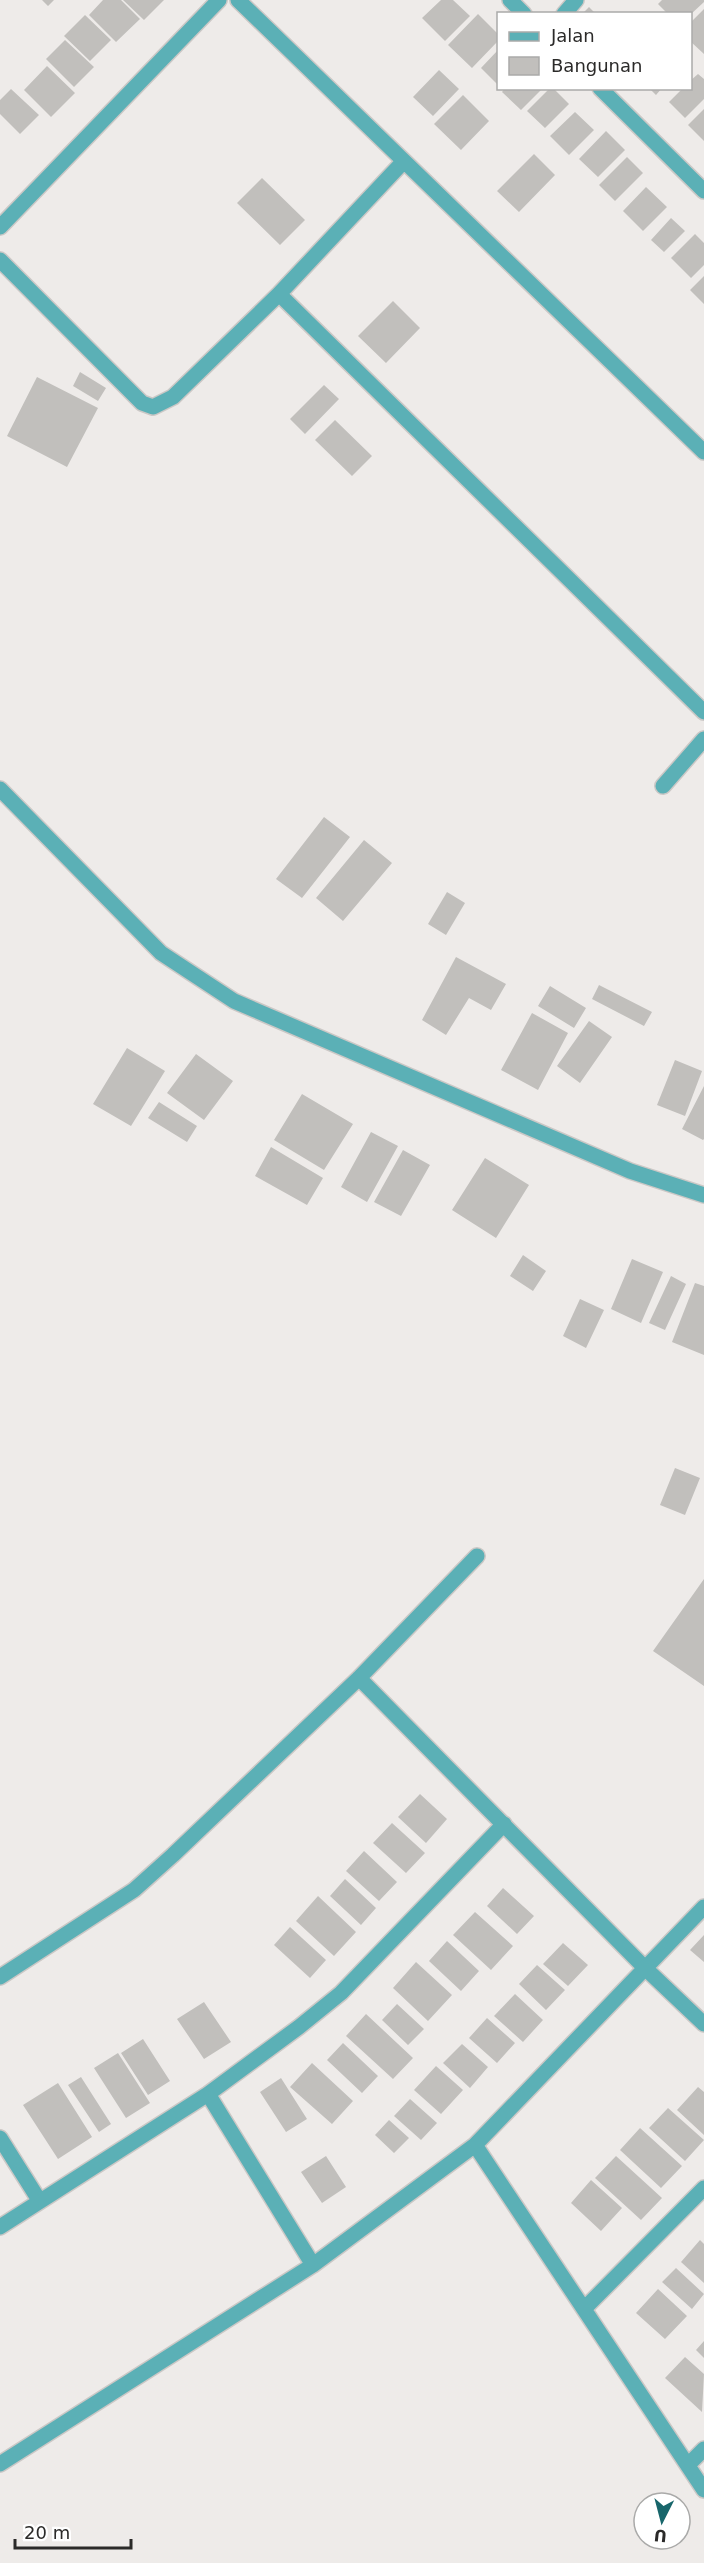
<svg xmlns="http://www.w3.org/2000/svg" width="704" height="2563" font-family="'DejaVu Sans',sans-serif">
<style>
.building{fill:#c1bfbc}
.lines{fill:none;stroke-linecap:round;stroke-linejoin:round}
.street-casing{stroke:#cbc8c6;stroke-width:18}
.street{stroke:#5bb0b6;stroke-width:15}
</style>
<rect width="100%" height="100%" fill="#eeebe9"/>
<!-- building -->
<path class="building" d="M42,0H54L48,6Z
M103,0H121L140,19L116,42L89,15Z
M123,0H164L144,20Z
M441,0H453L470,16L445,41L422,18Z
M662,0H704V2L690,15V14H668L658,4Z
M589,7L596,14H582Z
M704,9V54L690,41V23Z
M478,14L498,34V41L472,68L448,45Z
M85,15L111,40L90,61L64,36Z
M65,40L94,67L74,87L46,59Z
M498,50V82L497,84L481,68Z
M47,66L75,93L51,117L24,90Z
M439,70L459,89L433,116L413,97Z
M698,74L704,79V99L685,118L669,102L683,88H690V81Z
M505,88H543L521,110L502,92Z
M550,88H553L569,104L545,128L527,111Z
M649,88H662L656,95Z
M11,89L39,115L20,134L0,114V100Z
M463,95L489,121L461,150L434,124Z
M704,109V141L688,125Z
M575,112L594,130L569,155L550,136Z
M606,131L625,150L598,177L579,159Z
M534,154L555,175L519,212L497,191Z
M627,157L643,173L615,201L599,185Z
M262,178L305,220L280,245L237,203Z
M646,187L667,207L643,231L623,211Z
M671,218L685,231L664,252L651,240Z
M695,234L704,243V265L691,278L671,258Z
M704,276V304L690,290Z
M393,301L420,328L386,363L358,336Z
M80,372L106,388L98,401L73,386Z
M37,377L98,408L67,467L7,436Z
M324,385L339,399L305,434L290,419Z
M335,420L372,456L352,476L315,440Z
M324,817L350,837L302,898L276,879Z
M364,840L392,863L343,921L316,898Z
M447,892L465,903L446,935L428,924Z
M456,957L506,984L491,1010L469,998L446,1035L422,1020Z
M599,985L652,1012L644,1026L592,999Z
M550,986L586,1008L574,1028L538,1006Z
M532,1013L568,1033L538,1090L501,1070Z
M589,1021L612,1037L580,1083L557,1066Z
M127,1048L165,1071L131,1126L93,1104Z
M196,1054L233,1081L204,1120L167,1093Z
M675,1060L702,1071L685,1116L657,1105Z
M704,1086V1139L703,1140L682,1129Z
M302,1094L353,1124L324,1170L274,1140Z
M159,1102L197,1126L187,1142L148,1118Z
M371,1132L398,1146L367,1202L341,1187Z
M271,1147L323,1178L307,1205L255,1176Z
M403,1150L430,1165L401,1216L374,1202Z
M485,1158L529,1185L496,1238L452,1210Z
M523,1255L546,1271L533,1291L510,1276Z
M632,1259L663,1272L641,1323L611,1309Z
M671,1276L686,1284L665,1330L649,1323Z
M695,1283L704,1286V1355L672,1342Z
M580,1299L604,1310L586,1348L563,1336Z
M675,1468L700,1478L685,1515L660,1505Z
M704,1579V1686L653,1651Z
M420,1794L447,1819L426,1843L398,1817Z
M392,1823L425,1853L406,1873L373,1843Z
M364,1851L397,1882L379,1901L346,1871Z
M345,1879L376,1908L361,1925L330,1896Z
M503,1888L534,1916L517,1934L487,1906Z
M318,1896L356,1932L334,1956L296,1921Z
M475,1912L513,1946L491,1970L453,1935Z
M290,1927L326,1960L310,1978L274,1945Z
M704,1935V1962L690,1950Z
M447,1941L479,1971L461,1991L429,1961Z
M563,1943L588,1965L568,1986L543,1964Z
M416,1962L452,1995L428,2021L393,1988Z
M537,1965L565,1990L546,2010L519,1984Z
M515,1994L543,2020L523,2042L494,2016Z
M204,2002L231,2042L204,2059L177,2019Z
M397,2004L424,2029L408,2045L382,2020Z
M366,2014L413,2058L393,2079L346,2036Z
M487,2018L515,2043L497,2063L469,2038Z
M143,2039L170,2081L148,2095L121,2053Z
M343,2043L378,2076L362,2093L327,2060Z
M462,2044L488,2067L470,2088L443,2063Z
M118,2053L150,2103L126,2118L94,2068Z
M312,2063L353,2101L332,2124L290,2087Z
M436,2066L463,2090L441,2114L414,2090Z
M81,2077L111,2124L99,2132L68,2085Z
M281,2078L307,2119L286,2132L260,2092Z
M58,2083L92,2137L58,2159L23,2105Z
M698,2087L704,2092V2135L677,2110Z
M410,2099L437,2123L421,2140L394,2116Z
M668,2108L704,2140L685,2161L649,2128Z
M389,2120L409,2138L394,2153L375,2135Z
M640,2128L682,2166L661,2188L620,2150Z
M326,2156L346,2187L322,2203L301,2172Z
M616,2156L662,2198L641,2220L595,2178Z
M591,2180L622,2208L601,2231L571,2203Z
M700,2240L704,2244V2283L681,2262Z
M676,2268L704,2294L692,2309L662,2282Z
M658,2289L687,2316L665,2339L636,2313Z
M704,2341V2358L696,2350Z
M685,2357L704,2374L702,2412L665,2378Z"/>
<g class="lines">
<defs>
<path id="street" d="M238,0L704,452
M510,0L524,14
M564,14L576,0
M600,88L704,191
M0,227L219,0
M0,260L142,403L153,407L173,397L279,294L404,161
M279,294L704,712
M663,786L704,739
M0,789L161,953L234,1001L630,1171L704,1195
M359,1678L645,1968L704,2024
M0,1977L134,1890L173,1855L359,1678L477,1556
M208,2094L313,2265
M0,2138L39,2200
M475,2145L704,2490
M0,2227L208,2094L299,2027L341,1993L504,1824
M584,2309L704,2188
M0,2464L313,2265L475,2145L704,1907
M688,2465L704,2449"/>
</defs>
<!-- street casing -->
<use href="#street" class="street-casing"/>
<!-- street -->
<use href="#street" class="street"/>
</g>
<!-- legend -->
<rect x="497" y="12" width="195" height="78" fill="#ffffff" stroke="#aaaaa9" stroke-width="1.5"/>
<rect x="509" y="32" width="30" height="9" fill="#5bb0b6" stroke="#aaaaa9" stroke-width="1.5"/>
<text x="551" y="42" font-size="18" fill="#2b2a29">Jalan</text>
<rect x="509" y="57" width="30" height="18" fill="#c1bfbc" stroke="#aaaaa9" stroke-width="1.5"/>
<text x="551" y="72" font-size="18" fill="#2b2a29">Bangunan</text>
<!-- north arrow -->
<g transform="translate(662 2521) rotate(186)"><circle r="28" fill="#ffffff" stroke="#aaaaa9" stroke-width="1.5"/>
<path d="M0-4.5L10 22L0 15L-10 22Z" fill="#18666b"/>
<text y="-9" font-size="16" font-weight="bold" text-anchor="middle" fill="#2b2a29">U</text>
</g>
<!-- scale -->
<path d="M15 2539v9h116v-9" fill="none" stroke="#2b2a29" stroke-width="3"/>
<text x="24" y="2539" font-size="18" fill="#2b2a29" stroke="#ffffff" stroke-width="4.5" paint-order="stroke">20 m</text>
</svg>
